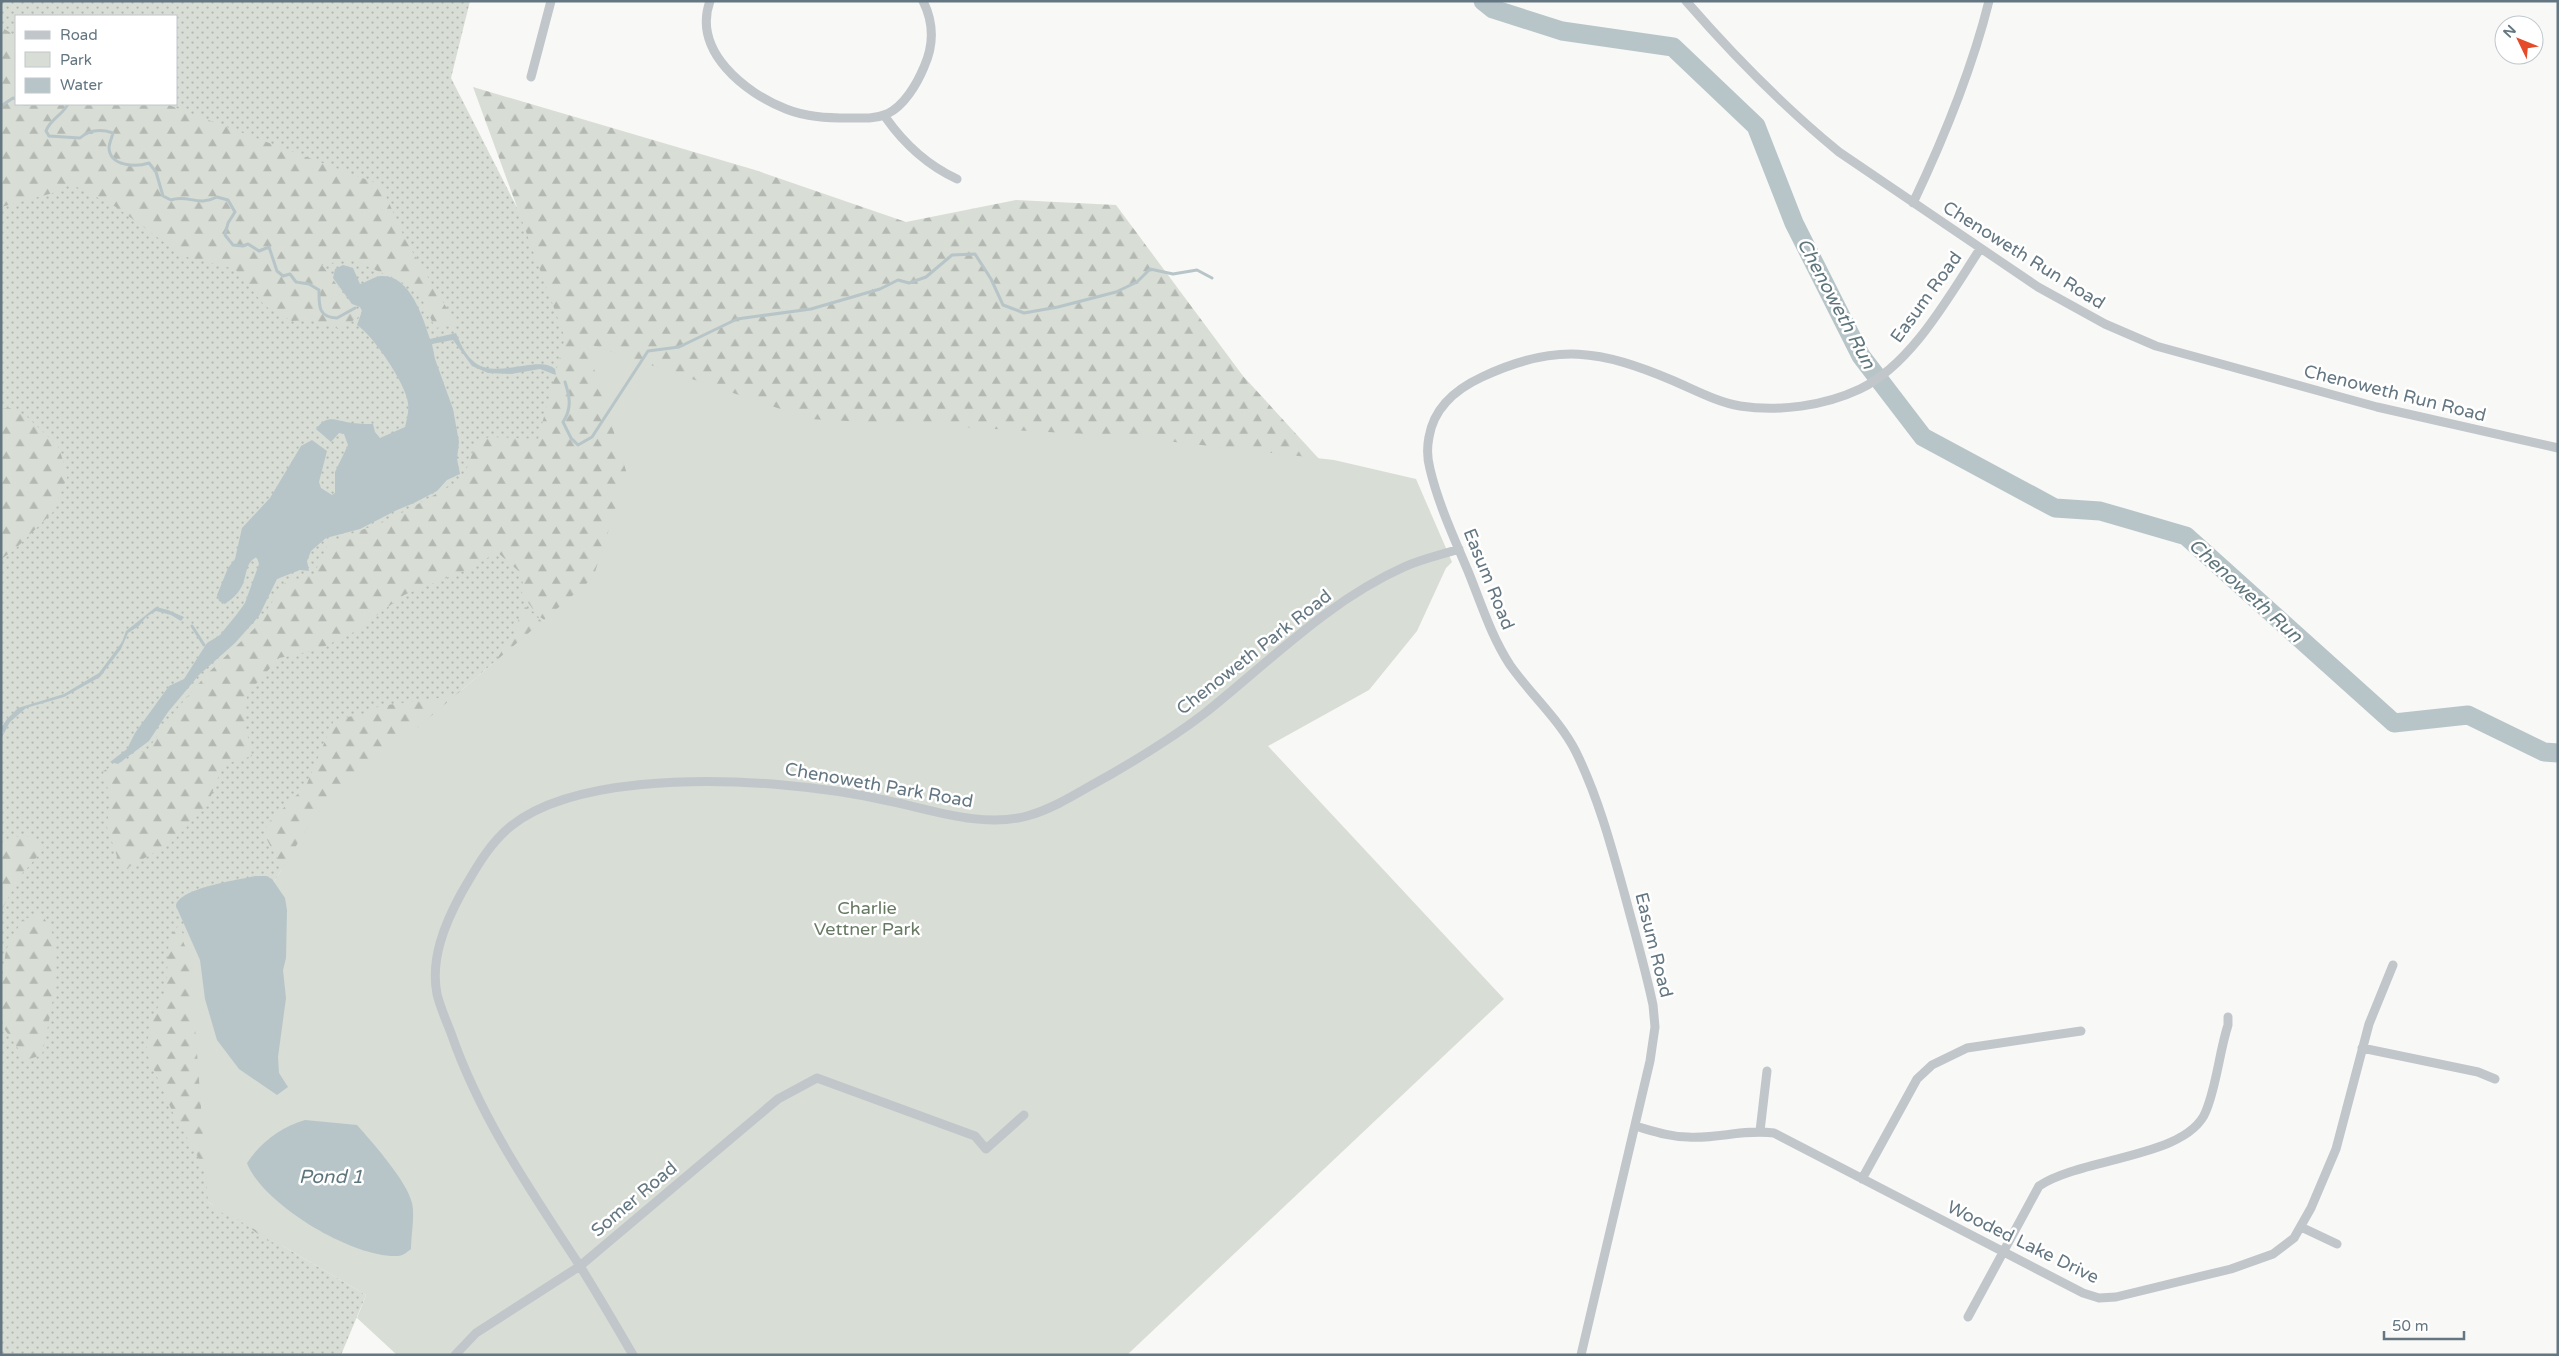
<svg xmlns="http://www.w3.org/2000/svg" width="2559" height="1356" font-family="'Varela Round',sans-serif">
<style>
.grass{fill:url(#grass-dots);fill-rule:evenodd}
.forest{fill:url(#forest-firs)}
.green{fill:#d8ddd5}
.water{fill:#b7c5c8}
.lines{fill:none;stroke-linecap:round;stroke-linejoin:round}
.stream{stroke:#b7c5c8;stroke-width:3}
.river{stroke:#b7c5c8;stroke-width:19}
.minor{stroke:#c1c6ca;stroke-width:9}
.labels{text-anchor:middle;stroke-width:5;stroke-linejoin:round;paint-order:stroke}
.street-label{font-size:18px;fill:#637681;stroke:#fff}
.park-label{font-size:18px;fill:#677962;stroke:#fff}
.water-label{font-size:19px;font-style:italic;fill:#5e757c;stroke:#fff}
</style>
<defs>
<pattern id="grass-dots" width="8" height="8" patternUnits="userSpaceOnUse" patternTransform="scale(1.25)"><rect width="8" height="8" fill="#d8ddd5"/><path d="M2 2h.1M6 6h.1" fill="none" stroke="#b3b8b2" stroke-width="1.8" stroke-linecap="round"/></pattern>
<pattern id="forest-firs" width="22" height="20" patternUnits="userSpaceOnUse" patternTransform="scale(1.25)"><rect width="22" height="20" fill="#d8ddd5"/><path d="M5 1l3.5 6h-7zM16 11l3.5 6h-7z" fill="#b3b8b2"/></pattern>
</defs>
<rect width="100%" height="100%" fill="#f8f8f6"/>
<!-- grass -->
<path class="grass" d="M1,1H470L451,78L586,343L593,578L315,815L274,882L208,1202L366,1295L341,1355H1ZM16,16H176V104H16Z"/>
<!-- forest -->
<path class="forest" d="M1,27L16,36V104H166L381,185L406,241L457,325L435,328L418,290L352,259L322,265L360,316L340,329L309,320L292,321L265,306L235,269L183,256L116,207L71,184L53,193L1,207Z
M473,87L755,170L906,222L1016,200L1116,205L1243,376L1354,497L592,652L537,615L522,594L523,575L497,552L471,568L404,595L354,632L317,650L279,658L247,694L245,724L252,756L223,765L207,806L171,843L122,871L107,827L110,797L103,771L148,749L176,710L207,674L254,629L285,583L314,574L329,542L389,520L463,479L476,443L489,437L538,439L565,338Z
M11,408L26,416L58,446L68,475L53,512L13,551L1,559V409Z
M523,605L556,634L317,1258L266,1240L241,1221L213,1209L212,1182L173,1113L146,1052L150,1024L166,990L169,938L178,926L192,948L288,887L279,862L264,834L268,823L306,786L334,720L362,714L380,706L445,697L481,683L515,631Z
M34,836L45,848L20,876L1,911V843L13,837Z
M41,913C44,918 48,924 51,930C65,959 48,1024 42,1055L26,1060L3,1027L1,1006V985L6,950L22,920Z"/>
<!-- green -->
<path class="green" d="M586,343L810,419L1122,436L1334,460L1416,479L1452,562L1446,568L1417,631L1369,690L1268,746L1504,999L1127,1355H397L357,1318L366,1295L208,1202L190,958L182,939L274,882L315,815L593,578L627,474Z"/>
<!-- water -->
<path class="water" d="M343,265L353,268L360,284C368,282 372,277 381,276C410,274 423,318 430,339L456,333C460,342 464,353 472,360C493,382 538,354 555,369L556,375L540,369L511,374L488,373L472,366L453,340L432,344L435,359L453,409L459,442L457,459L460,474L447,480L437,491L414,503L397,510L360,529L326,538L311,551L307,561L309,571L300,570L277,579L259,616L235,643L199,675L168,712L149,741L118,764L110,762L127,749L135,733L169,686L184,679L207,643L220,635L237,614L245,603L259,564L257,557C245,562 247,576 242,586C238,594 232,599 225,604L219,601L217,595L228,568L235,559L242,528L270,498L301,446L312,440L327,451L319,482L321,488L332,495L335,493V472L348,445L344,434L339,433L331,442L316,429C328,413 336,421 352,423C360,424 366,424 373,424L375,432L380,438L405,427C407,419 409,411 408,403C406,384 372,334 357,325L362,311L360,307L352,304L333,278L335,269Z
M156,607L168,610L184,617L181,621L171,615L156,611L146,617L139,626L128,633L121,649L100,677L64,697L26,708L10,722L1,739V728L7,719L18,708L64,694L99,673L122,642L126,631Z
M255,876H266L272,879L285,898L287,910L286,958L283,970L286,998L278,1057L279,1073L288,1087L277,1095L239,1069L217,1040L205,999L200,960L176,906C178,888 239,880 255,876Z
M305,1120L357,1125C372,1142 407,1181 412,1203C415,1216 411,1235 411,1249C407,1252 403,1256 398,1256C354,1259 262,1204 247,1163C261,1142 281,1127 305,1120Z"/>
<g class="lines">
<!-- stream -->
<path class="stream" d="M24,104H32
M68,104C63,115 50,119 46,131L49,136L80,138C89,130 101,129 113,133C112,137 109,144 109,148C110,167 137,167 149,163L156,172L163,196L171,200C188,194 198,207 217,197L228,200L235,212L228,223L225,235L233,245L243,246L248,244L259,251L269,247L277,271L283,276L290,274L296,282L309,284L319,290C319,306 318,317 337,318L355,308
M1,106L13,98L16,99
M565,382C570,397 572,408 563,422L571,438L578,445L592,437L648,351L679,347L737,319L811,309L880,289L898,280L909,283L926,277L952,255L975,254L991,279L1003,305L1024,313L1058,307L1116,292L1137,282L1150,269L1173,274L1197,270L1212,278
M192,626L204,645"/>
<!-- river -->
<path class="river" d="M1483,1L1493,9L1562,31L1673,47L1756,126L1794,223L1861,356L1923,437L2055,508L2100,511L2186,536L2394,723L2468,715L2544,752L2558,753"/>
<!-- minor -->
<path class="minor" d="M710,1C692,51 745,93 786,109C806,117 827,118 849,118C862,118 875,119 887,114C904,106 917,84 924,67C934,45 934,23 923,1
M1686,1C1733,55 1784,107 1839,152L2038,287L2105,324L2156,346L2377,407L2558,448
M531,77L551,1
M887,114L886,118C905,145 927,165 957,179
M1913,203C1943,140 1972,69 1989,1
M2362,1048L2478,1072L2495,1079
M1635,1126C1653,1131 1670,1137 1688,1137C1718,1139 1742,1129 1774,1133L2083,1293L2099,1298L2116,1297L2231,1269L2273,1254L2294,1238L2311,1208L2336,1149L2369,1024L2393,965
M1760,1131L1767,1071
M1862,1179L1917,1079L1932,1065L1967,1048L2081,1031
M2301,1227L2337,1244
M1968,1317L2039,1186C2082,1157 2188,1158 2206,1111C2217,1084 2219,1053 2228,1025V1017
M455,1355L476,1333L580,1266L778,1099L817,1078L975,1136L986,1149L1024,1115
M633,1355C615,1324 597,1293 578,1263C529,1188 480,1117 451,1033C446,1020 440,1007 437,994C430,959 445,923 462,892C476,868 489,844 511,826C572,777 707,778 783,785C818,788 854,793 889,801C933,810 982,828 1027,816C1056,808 1082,790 1108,776C1141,757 1175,736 1205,713C1269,662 1328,601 1404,567C1421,559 1441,555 1459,549
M1581,1355L1650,1061L1655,1027L1653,1005C1645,967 1634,930 1624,892C1611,845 1598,797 1576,752C1560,720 1531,695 1510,665C1491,636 1481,603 1468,571C1454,538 1438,503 1430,469C1427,458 1427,447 1429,437C1434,407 1456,389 1482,377C1556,342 1601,350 1674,381C1695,390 1717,402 1740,406C1779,412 1824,406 1860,389C1912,364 1949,296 1980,249"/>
</g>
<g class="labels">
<!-- street labels -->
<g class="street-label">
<text transform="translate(2024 255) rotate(32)" y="6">Chenoweth Run Road</text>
<text transform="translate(1926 297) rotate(-54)" y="6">Easum Road</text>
<text transform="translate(2395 393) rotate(14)" y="6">Chenoweth Run Road</text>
<text transform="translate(1489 579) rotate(68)" y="6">Easum Road</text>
<text transform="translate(1254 652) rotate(-38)" y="6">Chenoweth Park Road</text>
<text transform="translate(879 785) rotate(10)" y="6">Chenoweth Park Road</text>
<text transform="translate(1654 945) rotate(76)" y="6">Easum Road</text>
<text transform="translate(634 1199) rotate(-40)" y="6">Somer Road</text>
<text transform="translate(2023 1242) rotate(26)" y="6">Wooded Lake Drive</text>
</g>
<!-- park labels -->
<g class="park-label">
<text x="867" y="914">Charlie<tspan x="867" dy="21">Vettner Park</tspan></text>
</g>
<!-- water labels -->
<g class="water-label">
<text transform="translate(1837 303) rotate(62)" y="7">Chenoweth Run</text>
<text transform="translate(2246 590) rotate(42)" y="7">Chenoweth Run</text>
<text x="331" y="1183">Pond 1</text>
</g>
</g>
<!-- border -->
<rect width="2559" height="1356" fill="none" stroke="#637681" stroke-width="5"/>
<!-- legend -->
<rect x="15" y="15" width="162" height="90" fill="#ffffff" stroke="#c1c8cd"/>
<rect x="25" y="31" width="25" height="8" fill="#c1c6ca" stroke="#c1c8cd"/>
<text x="60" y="40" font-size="15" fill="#637681">Road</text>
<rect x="25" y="52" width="25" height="15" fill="#d8ddd5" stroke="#c1c8cd"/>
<text x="60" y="65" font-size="15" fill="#637681">Park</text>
<rect x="25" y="78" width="25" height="15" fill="#b7c5c8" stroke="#c1c8cd"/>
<text x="60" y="90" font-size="15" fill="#637681">Water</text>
<!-- north arrow -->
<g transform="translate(2519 40) rotate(313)"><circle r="24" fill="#ffffff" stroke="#c1c8cd"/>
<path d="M0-4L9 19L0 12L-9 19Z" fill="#e54a29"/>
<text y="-8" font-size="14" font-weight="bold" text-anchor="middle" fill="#637681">N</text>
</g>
<!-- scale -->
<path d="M2384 1331v8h80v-8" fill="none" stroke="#637681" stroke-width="2.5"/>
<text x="2392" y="1331" font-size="15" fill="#637681" stroke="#ffffff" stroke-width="4" paint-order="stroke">50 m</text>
</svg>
